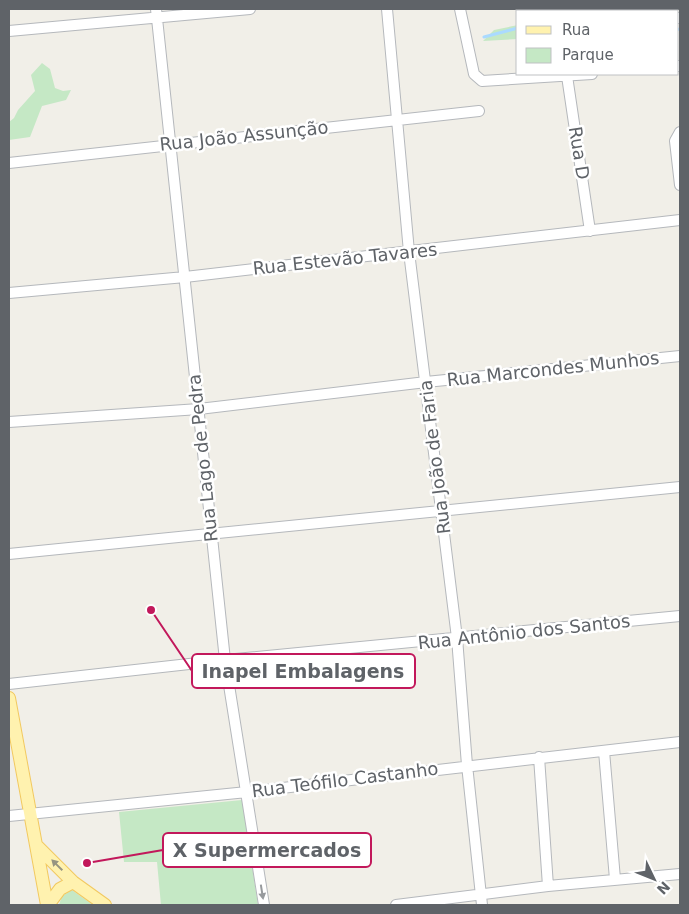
<svg xmlns="http://www.w3.org/2000/svg" width="689" height="914" font-family="'DejaVu Sans',sans-serif">
<style>
.green{fill:#c5e8c5}
.lines{fill:none;stroke-linecap:round;stroke-linejoin:round}
.stream{stroke:#aadaff;stroke-width:3}
.minor-casing{stroke:#b5b8bc;stroke-width:12}
.major-casing{stroke:#f2c960;stroke-width:14}
.minor{stroke:#fff;stroke-width:10}
.major{stroke:#fff2af;stroke-width:12}
.oneway{fill:#979581}
.oneway2{fill:#979a9d}
.labels{text-anchor:middle;stroke-width:5;stroke-linejoin:round;paint-order:stroke}
.street-label{font-size:18px;fill:#5f6368;stroke:#fff}
.leader{fill:none;stroke:#c2185b;stroke-width:2}
.callout-dot{fill:#c2185b;stroke:#fff;stroke-width:2}
.callout{fill:#fff;stroke:#c2185b;stroke-width:2}
.callout-label{font-size:19px;text-anchor:middle;font-weight:bold;fill:#5f6368}
</style>
<rect width="100%" height="100%" fill="#f1efe8"/>
<!-- green -->
<path class="green" d="M518,25V39L483,41L494,30Z
M42,63L50,69L55,88L63,91L71,90L66,100L42,106L30,137L9,140V122L14,118L18,110L35,91L31,75Z
M242,800L258,905H161L157,862H124L119,812Z
M72,890L93,905H59L62,896Z"/>
<g class="lines">
<!-- stream -->
<path class="stream" d="M678,29L680,30
M484,37L518,28"/>
<defs>
<path id="minor" d="M156,9L225,660L264,905
M387,9L409,252L457,638L467,765L482,905
M460,9L474,74L482,81L592,74
M678,18H680
M9,31L250,9
M678,66H680
M567,76L590,231
M680,132L675,141L680,185
M9,163L479,111
M9,293L185,277L680,220
M9,422L199,409L426,382L680,356
M9,554L680,487
M9,684L225,660L680,616
M604,751L615,879
M539,757L548,886
M9,816L247,792L680,742
M396,905L548,886L680,874"/>
<path id="major" d="M9,698L47,905
M37,846L73,882L105,905
M48,905L60,889L73,882"/>
</defs>
<!-- minor casing -->
<use href="#minor" class="minor-casing"/>
<!-- major casing -->
<use href="#major" class="major-casing"/>
<!-- minor -->
<use href="#minor" class="minor"/>
<!-- major -->
<use href="#major" class="major"/>
</g>
<!-- one-way arrows -->
<defs><path id="oneway-solid" d="M-6-.8H1V-3.2L6.5 0L1 3.2V.8H-6Z" transform="scale(1.25)"/></defs>
<use class="oneway" href="#oneway-solid" transform="translate(57 865) rotate(-135)"/>
<use class="oneway2" href="#oneway-solid" transform="translate(262 892) rotate(81)"/>
<g class="labels">
<!-- street labels -->
<g class="street-label">
<text transform="translate(244 136) rotate(-6)" y="6">Rua João Assunção</text>
<text transform="translate(579 153) rotate(81)" y="6">Rua D</text>
<text transform="translate(345 259) rotate(-6)" y="6">Rua Estevão Tavares</text>
<text transform="translate(553 369) rotate(-6)" y="6">Rua Marcondes Munhos</text>
<text transform="translate(435 457) rotate(-97)" y="6">Rua João de Faria</text>
<text transform="translate(203 458) rotate(-96)" y="6">Rua Lago de Pedra</text>
<text transform="translate(524 632) rotate(-6)" y="6">Rua Antônio dos Santos</text>
<text transform="translate(345 780) rotate(-7)" y="6">Rua Teófilo Castanho</text>
</g>
</g>
<!-- callouts -->
<path class="leader" d="M151 610L192 671M87 863L163 850"/>
<g class="callout-dot">
<circle cx="151" cy="610" r="5"/>
<circle cx="87" cy="863" r="5"/>
</g>
<g class="callout">
<rect x="192" y="654" width="223" height="34" rx="5"/>
<rect x="163" y="833" width="208" height="34" rx="5"/>
</g>
<g class="callout-label">
<text x="303" y="678">Inapel Embalagens</text>
<text x="267" y="857">X Supermercados</text>
</g>
<!-- border -->
<rect width="689" height="914" fill="none" stroke="#5f6368" stroke-width="20"/>
<!-- legend -->
<rect x="516" y="10" width="162" height="65" fill="#ffffff" stroke="#bfc1c3"/>
<rect x="526" y="26" width="25" height="8" fill="#fff2af" stroke="#bfc1c3"/>
<text x="562" y="35" font-size="15" fill="#5f6368">Rua</text>
<rect x="526" y="48" width="25" height="15" fill="#c5e8c5" stroke="#bfc1c3"/>
<text x="562" y="60" font-size="15" fill="#5f6368">Parque</text>
<!-- north arrow -->
<g transform="translate(654 879) rotate(133)" stroke="#ffffff" stroke-width="4" paint-order="stroke">
<path d="M0-4L9 19L0 12L-9 19Z" fill="#5f6368"/>
<text y="-8" font-size="14" font-weight="bold" text-anchor="middle" fill="#5f6368">N</text>
</g>
</svg>
